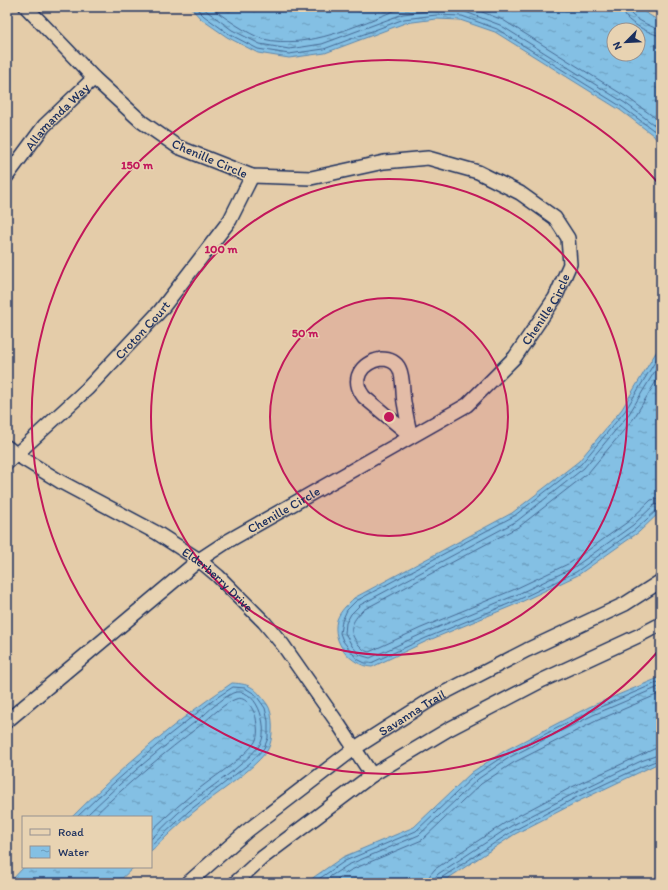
<svg xmlns="http://www.w3.org/2000/svg" width="668" height="890" font-family="Itim,sans-serif">
<style>
.water{fill:url(#water-ripples);stroke:#5a86ae;fill-rule:evenodd}
.lines{fill:none;stroke-linecap:round;stroke-linejoin:round}
.shore{stroke:#456994;stroke-width:1}
.minor-casing{stroke:#1b2f5e;stroke-width:16}
.minor{stroke:#e8d3b2;stroke-width:13}
.ring{fill:none;stroke:#c2185b;stroke-width:2}
.labels{text-anchor:middle;stroke-width:3;stroke-linejoin:round;paint-order:stroke}
.street-label{font-size:13px;fill:#1b2f5e;stroke:#e8d3b2}
.centre{fill:#c2185b;stroke:#e8d3b2;stroke-width:2}
.ring-label{font-size:12px;text-anchor:middle;font-weight:bold;fill:#c2185b;stroke:#e8d3b2;stroke-width:3;stroke-linejoin:round;paint-order:stroke}
</style>
<defs>
<pattern id="water-ripples" width="26" height="14" patternUnits="userSpaceOnUse"><rect width="26" height="14" fill="#84c0e4"/><path d="M2 4q2-2 4 0t4 0M15 11q2-2 4 0t4 0" fill="none" stroke="#6b9cbc"/></pattern>
</defs>
<rect width="100%" height="100%" fill="#e4cca9"/>
<filter id="ink" filterUnits="userSpaceOnUse"><feTurbulence type="fractalNoise" baseFrequency=".025" numOctaves="2"/><feDisplacementMap in="SourceGraphic" scale="8" xChannelSelector="R" yChannelSelector="G"/><feConvolveMatrix kernelMatrix="1 2 1 2 8 2 1 2 1" color-interpolation-filters="sRGB"/></filter>
<g filter="url(#ink)">
<!-- water -->
<path class="water" d="M190,7H636L661,22V145L653,135L620,110L495,32L460,20L436,19L405,23L325,53L289,58L258,53L227,37L201,19ZM614,30H638V54H614Z
M661,344V511L639,532L578,575L519,603L427,641L372,667C351,666 331,642 337,620C340,611 347,605 354,598L512,513L579,461L622,409Z
M661,677V762L579,801L515,834L441,883H307L314,877L343,857L414,827L472,772L506,750L589,707Z
M232,683C252,684 255,688 267,704C274,713 274,741 267,751C248,775 215,794 191,814C177,826 164,839 151,851V817H72C121,768 175,721 232,683Z
M24,867H134L117,883H9Z"/>
<g class="lines">
<!-- shore -->
<path class="shore" d="M195,7L204,16L229,34L258,49L289,54L324,49L404,19L436,15L462,16L497,29L622,107L656,132L661,138
M202,7L208,12L232,30L260,44L289,49L322,44L403,14L436,10L463,11L500,25L625,103L661,130
M211,7C223,17 248,34 263,39C309,50 357,25 399,9L411,7
M469,7L503,20L628,98L661,122
M624,7C624,11 624,14 626,17C631,24 653,35 661,36
M630,7C630,10 630,11 631,14C635,19 655,29 661,30
M661,352L625,411L581,464L514,516L356,601L347,610L342,621L340,633L343,641L357,659L365,663H371L426,638L518,600L576,572L636,529L657,510L661,509
M661,361L629,414L584,468L517,521L360,605L351,614L346,623L345,633L352,646L360,655L370,658L424,633L516,595L573,568L633,525L654,505L661,504
M661,373L634,418L588,473L520,526L363,610C351,622 347,631 359,645C363,649 364,651 369,652L421,628L513,590L570,563L629,521L651,500L661,498
M77,817L98,797L164,739L216,698L233,687L245,688L255,694L265,708L268,721V738L264,748L250,763L189,811L151,846
M85,817C122,780 163,747 204,715C210,709 229,693 236,692C259,689 270,732 259,746C239,770 210,787 186,806C174,816 163,828 151,839
M93,817C127,784 164,753 202,724C210,717 226,702 236,699C246,695 254,710 256,718C257,725 259,735 255,742C245,757 218,774 204,785C185,799 168,815 151,831
M313,883L345,861L416,831L475,775L508,753L591,711L661,681
M320,883L348,865L419,835L478,779L510,757L593,715L661,686
M331,883L351,870L422,840L481,784L513,763L596,721L661,693
M428,883L430,875L435,869L508,821L572,787L639,756L654,749L661,748
M434,883L435,878L438,874L511,826L575,793L641,761L661,754
M439,883L441,878L513,831L577,797L643,766L661,759"/>
<defs>
<g id="minor">
<path id="s1" d="M7,176L44,126L94,78"/>
<path d="M381,359C407,359 401,384 404,402C406,414 408,425 411,436L364,397C350,379 361,363 381,359Z"/>
<path id="s2" d="M7,447L17,455L61,482L157,533L199,560L218,576L264,622L283,645L339,725L372,775"/>
<path id="s3" d="M7,463L87,389L160,311L230,220L252,176"/>
<path id="s4" d="M7,721L199,560L228,541L467,405L515,357L555,298L570,264L568,238L555,218L520,193L478,172L428,158L384,162L311,178L252,176L178,147L142,122L94,78L26,7"/>
<path id="s5" d="M188,883L247,831L355,748L432,699L527,650L625,604L661,581"/>
<path d="M235,883L262,858L372,775L449,729L543,680L638,636L661,624"/>
</g>
</defs>
<!-- minor casing -->
<use href="#minor" class="minor-casing"/>
<!-- minor -->
<use href="#minor" class="minor"/>
</g>
</g>
<!-- distance rings -->
<circle cx="389" cy="417" r="119" fill="#c2185b" fill-opacity=".12"/>
<g class="ring">
<circle cx="389" cy="417" r="119"/>
<circle cx="389" cy="417" r="238"/>
<path d="M660 649A357 357 0 1 1 660 185"/>
</g>
<g class="labels">
<!-- street labels -->
<g class="street-label">
<text dy="5" stroke="none"><textPath href="#s1" startOffset="78">Allamanda Way</textPath></text>
<text transform="translate(210 158) rotate(23)" y="5">Chenille Circle</text>
<text dy="5" stroke="none"><textPath href="#s4" startOffset="685">Chenille Circle</textPath></text>
<text dy="5" stroke="none"><textPath href="#s3" startOffset="190">Croton Court</textPath></text>
<text dy="5" stroke="none"><textPath href="#s4" startOffset="349">Chenille Circle</textPath></text>
<text dy="5" stroke="none"><textPath href="#s2" startOffset="250">Elderberry Drive</textPath></text>
<text dy="5" stroke="none"><textPath href="#s5" startOffset="282">Savanna Trail</textPath></text>
</g>
</g>
<circle cx="389" cy="417" r="6" class="centre"/>
<g class="ring-label">
<text x="137" y="169">150 m</text>
<text x="221" y="253">100 m</text>
<text x="305" y="337">50 m</text>
</g>
<!-- margin -->
<rect width="668" height="890" fill="none" stroke="#e8d3b2" stroke-width="24"/>
<rect x="12" y="12" width="644" height="866" fill="none" stroke="#1b2f5e" stroke-width="1.5" filter="url(#ink)"/>
<!-- legend -->
<rect x="22" y="816" width="130" height="52" fill="#e8d3b2" stroke="#969190"/>
<rect x="30" y="829" width="20" height="6" fill="#e8d3b2" stroke="#969190"/>
<text x="58" y="836" font-size="12" fill="#1b2f5e">Road</text>
<rect x="30" y="846" width="20" height="12" fill="url(#water-ripples)" stroke="#969190"/>
<text x="58" y="856" font-size="12" fill="#1b2f5e">Water</text>
<!-- north arrow -->
<g transform="translate(626 42) rotate(246)"><circle r="19" fill="#e8d3b2" stroke="#969190"/>
<path d="M0-3L7 15L0 10L-7 15Z" fill="#1b2f5e"/>
<text y="-6" font-size="11" font-weight="bold" text-anchor="middle" fill="#1b2f5e">N</text>
</g>
</svg>
